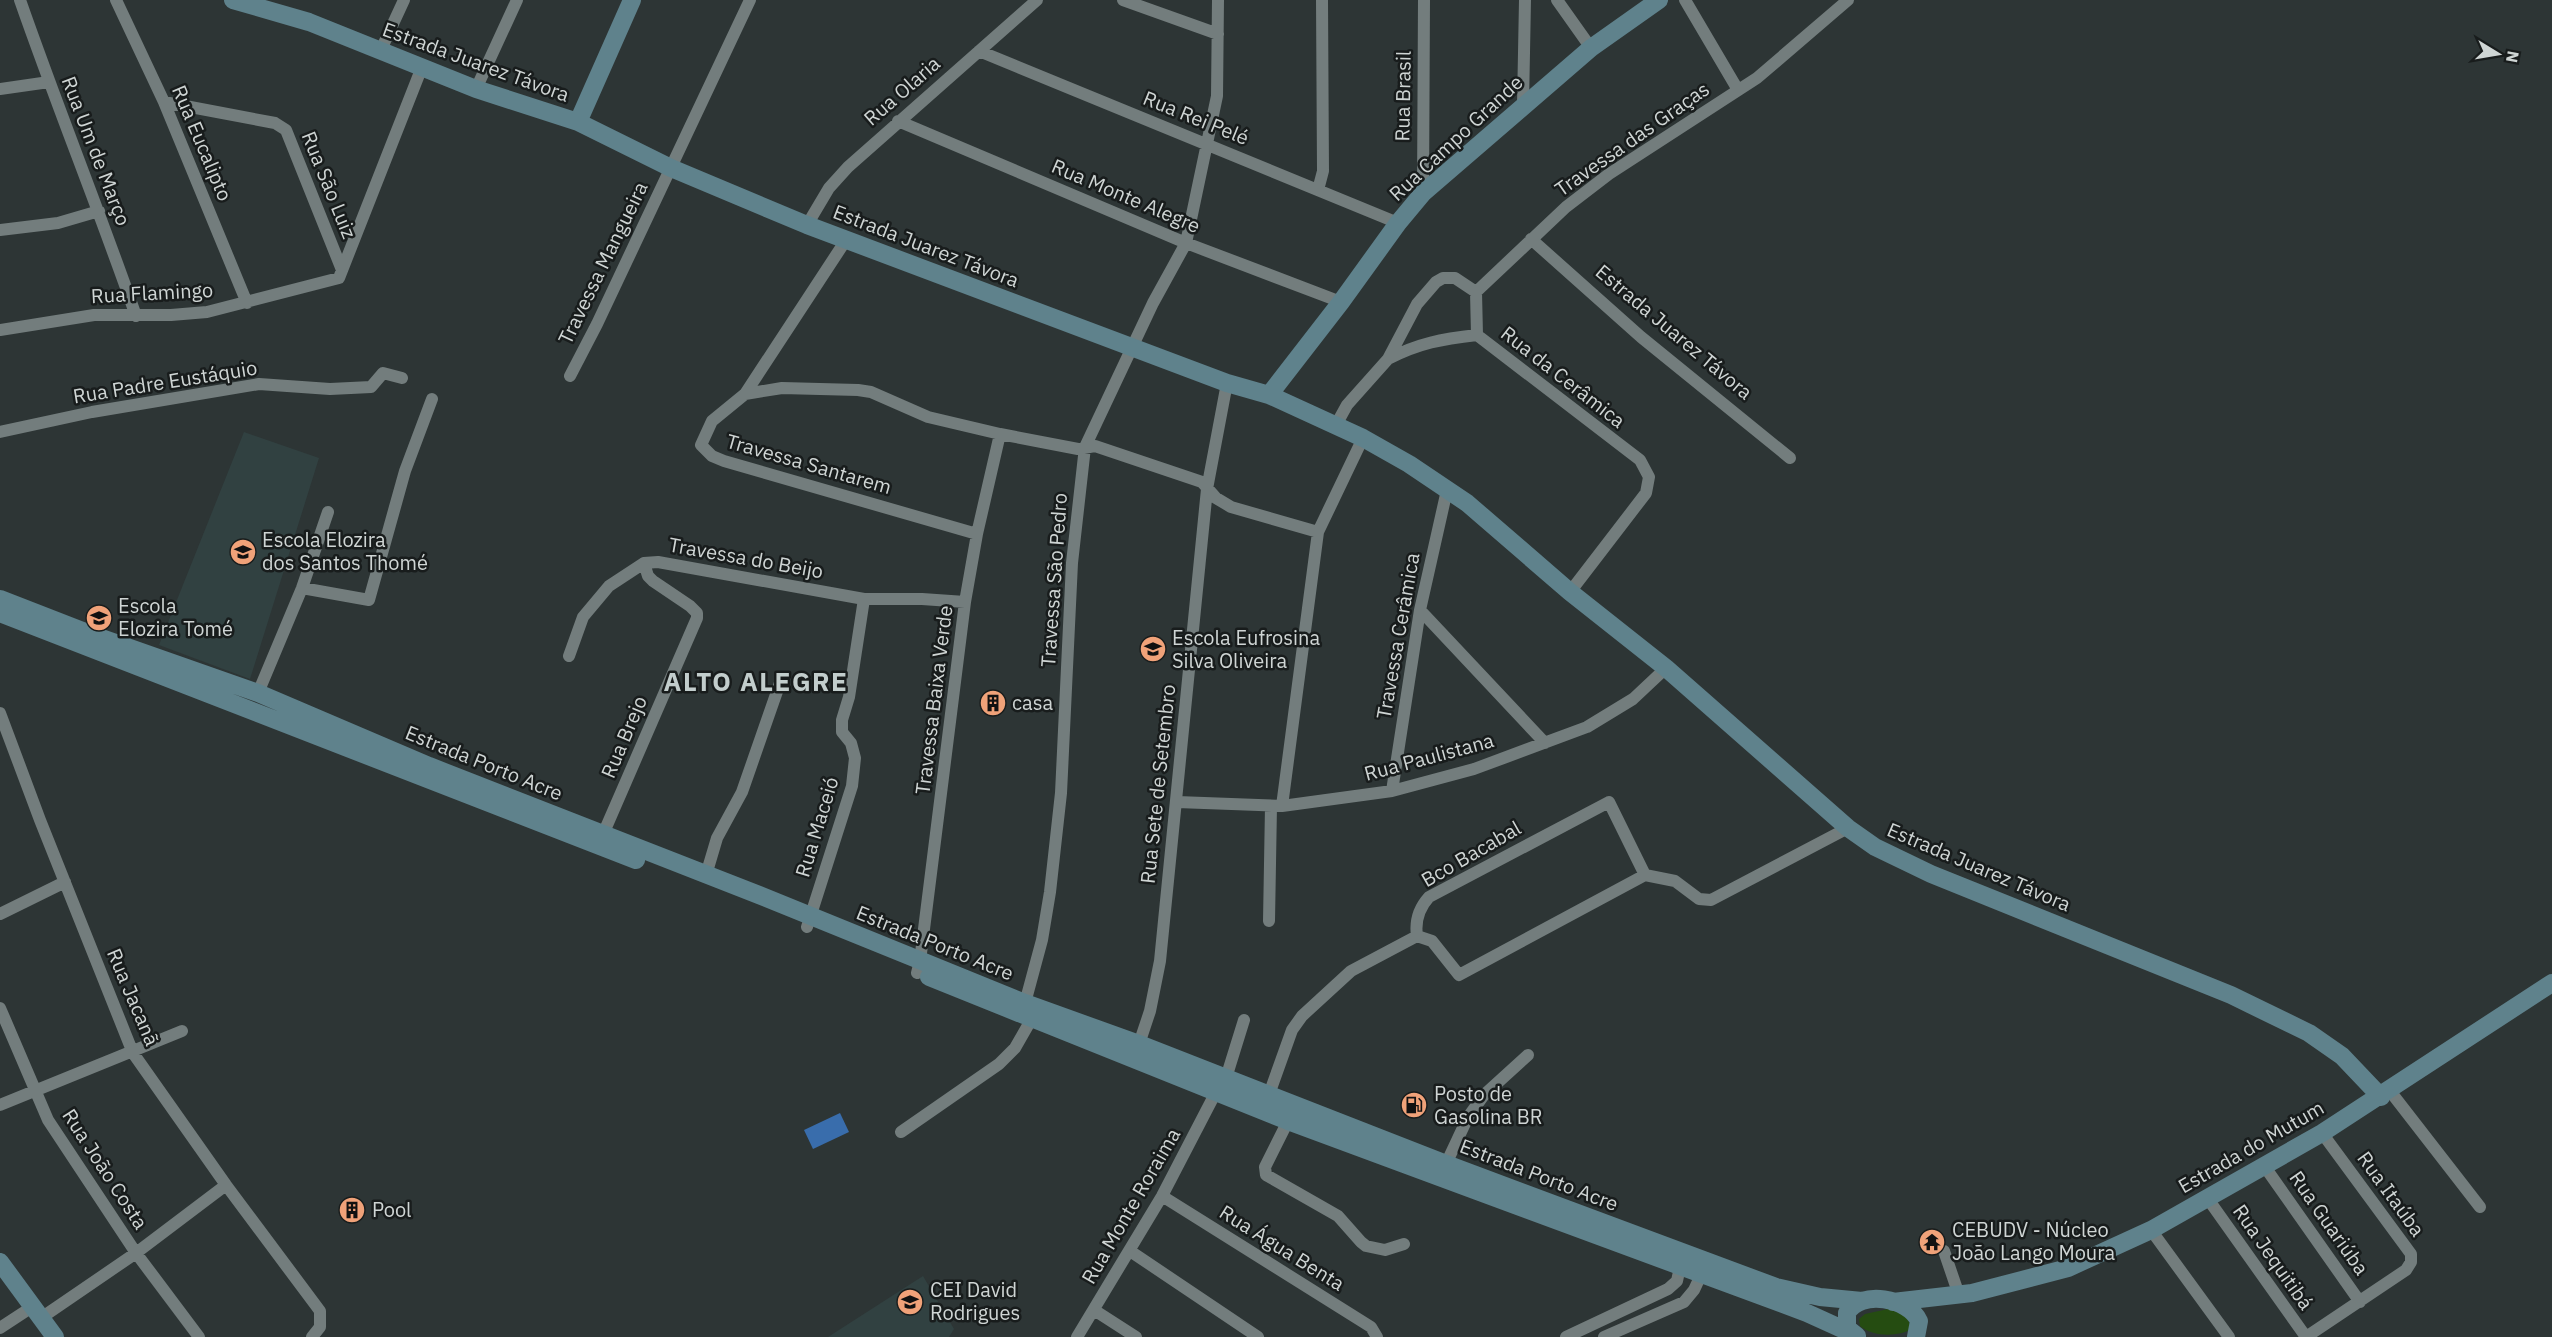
<svg xmlns="http://www.w3.org/2000/svg" width="2552" height="1337" font-family="'IBM Plex Sans',sans-serif">
<style>
.built{fill:#314141}
.green{fill:#254c11}
.water{fill:#396dac}
.lines{fill:none;stroke-linecap:round;stroke-linejoin:round}
.street{stroke:#737d7d;stroke-width:12}
.secondary{stroke:#5f828c;stroke-width:18}
.labels{text-anchor:middle;stroke-width:5;stroke-linejoin:round;paint-order:stroke}
.street-label{font-size:20px;fill:#cfd5d4;stroke:#181c1c}
.poi-label{font-size:20px;fill:#cfd5d4;stroke:#181c1c;text-anchor:start}
.district-label{font-size:26px;font-weight:bold;letter-spacing:1.5px;fill:#c2cdcc;stroke:#181c1c}
</style>
<rect width="100%" height="100%" fill="#2d3535"/>
<!-- built -->
<path class="built" d="M244,432L319,458L250,679L159,645Z
M923,1276L954,1329L949,1337H828Z"/>
<!-- green -->
<path class="green" d="M1888,1309C1901,1313 1909,1315 1911,1329C1899,1337 1872,1337 1860,1326L1859,1319L1865,1314Z"/>
<!-- water -->
<path class="water" d="M840,1113L849,1132L813,1149L804,1130Z"/>
<g class="lines">
<!-- street -->
<path class="street" d="M20,0C57,106 99,210 136,316
M116,0L164,102L247,303
M1123,0L1218,34
M1557,0L1591,48
M1685,0L1738,90
M979,51L1398,223
M380,52L404,0
M0,89L49,82
M476,89L517,0
M164,102L275,123L286,130L342,270
M1523,105L1525,0
M898,121L1186,243L1341,302
M1318,190L1323,171L1322,0
M1423,193L1424,0
M807,225L829,188L848,167L1037,0
M0,230L58,223L99,211
M1531,239L1641,337L1790,458
M846,240L745,394L712,421L701,445L712,456L724,461L977,534
M1476,292L1477,335L1640,460L1649,477L1646,493L1570,592
M0,330L94,315H171L207,312L339,278L422,67
M1388,359C1419,343 1442,339 1477,335
M570,376L597,324L750,0
M745,394L782,388L858,390L871,392L928,417L1000,434L1078,449L1095,446L1202,482L1216,498L1231,507L1318,532
M1336,425L1347,405L1388,359L1417,304L1436,282L1443,278H1455L1476,292L1566,207L1609,174L1757,78L1848,0
M0,432L92,412L259,384L330,389L371,387L383,373L402,378
M302,588L369,600L405,471L432,399
M1420,610L1545,743
M569,656L583,617L609,586L644,563L658,562L864,599H922L965,602
M258,693L302,588L328,512
M0,713L40,820L133,1053L226,1185L320,1311V1327L312,1337
M1392,791L1420,610L1447,490
M1177,802L1282,806L1392,791L1474,769L1587,727L1633,699L1666,668
M1282,806L1318,532L1363,438
M601,839L697,618V613L690,606L653,581L648,576L644,563
M706,875L717,838L742,792L781,680
M1645,875L1609,802L1429,897C1419,908 1415,922 1417,936L1432,941L1459,975L1645,875L1675,881L1699,899L1711,900L1848,828
M0,914L65,882
M1269,921L1271,806
M807,927L852,786L855,758L851,743L842,732V720L849,697L864,599
M917,973L920,961L965,602L977,534L1000,434
M1025,1003L1042,940L1050,892L1061,793L1072,563L1085,447L1153,303L1186,243L1217,96L1218,0
M0,1008L48,1120L136,1253L199,1337
M1137,1050L1150,1011L1160,961L1207,489L1227,383
M1226,1078L1244,1020
M2390,1091L2480,1207
M1267,1100L1292,1030L1302,1016L1351,971L1417,936
M0,1105L182,1031
M1288,1121L1265,1167L1266,1175L1338,1216L1361,1242L1366,1246L1385,1250L1404,1244
M901,1132L999,1064L1015,1048L1031,1020
M1446,1164L1468,1117L1484,1095L1528,1055
M2265,1167L2360,1302
M1162,1196L1371,1327L1377,1337
M2208,1199L2306,1337
M2151,1230L2229,1337
M1130,1251L1258,1337
M1944,1251L1959,1295
M1094,1310L1136,1337
M41,1318L136,1253L226,1185
M0,1328L32,1307
M1077,1337L1162,1196L1216,1092
M1566,1337L1668,1289L1677,1281L1680,1267
M1604,1337L1684,1302L1694,1290L1701,1275
M2306,1337L2406,1270L2411,1262V1254L2322,1133"/>
<!-- secondary -->
<path class="secondary" d="M233,0L309,22L476,89L578,122L671,168L807,225L1227,383L1269,395L1363,438L1409,464L1467,503L1570,592L1666,668L1848,828L1875,847L1931,874L2231,995L2309,1033L2342,1056L2381,1097
M578,122L632,0
M1269,395L1341,302L1398,223L1423,193L1591,48L1659,0
M0,599L90,634L258,693L429,766L759,895L1025,1003L1139,1044L1446,1164L1776,1287L1820,1297L1862,1301
M0,613L636,860
M929,977L1288,1121L1807,1313L1851,1333
M0,1262L55,1337
M1893,1302L1972,1293L2068,1268L2151,1230L2322,1133L2552,983
M1857,1336L1847,1328V1313C1860,1289 1909,1298 1919,1321L1916,1337"/>
</g>
<!-- icons -->
<defs>
<symbol id="school-disc" viewBox="-11 -11 22 22"><circle r="9.5" fill="#f0a279" stroke="#181c1c"/><path d="M0-5L7-2L0 1L-7-2ZM-4 1L0 2.5L4 1V4Q0 6-4 4Z" fill="#111"/></symbol>
<symbol id="building-disc" viewBox="-11 -11 22 22"><circle r="9.5" fill="#f0a279" stroke="#181c1c"/><path d="M-4-6H4V6H1V3H-1V6H-4ZM-2.5-4.3h1.7v1.8h-1.7ZM.8-4.3h1.7v1.8H.8ZM-2.5-1h1.7V.8h-1.7ZM.8-1h1.7V.8H.8Z" fill="#111"/></symbol>
<symbol id="fuel-disc" viewBox="-11 -11 22 22"><circle r="9.5" fill="#f0a279" stroke="#181c1c"/><path d="M-5.5-6h7V0h2V4h1.3V-2.5L3-4.5l.8-.8L6-3V5H2.5V1h-1V6h-7ZM-4.2-4.7v3.2H.2V-4.7Z" fill="#111"/></symbol>
<symbol id="temple-disc" viewBox="-11 -11 22 22"><circle r="9.5" fill="#f0a279" stroke="#181c1c"/><path d="M0-6L5-2H3V0L6.5 2.5H4V6H1.5V3h-3V6H-4V2.5H-6.5L-3 0V-2H-5Z" fill="#111"/></symbol>
</defs>
<g fill-rule="evenodd">
<use href="#school-disc" x="228" y="537" width="30" height="30"/>
<use href="#school-disc" x="84" y="603" width="30" height="30"/>
<use href="#school-disc" x="1138" y="634" width="30" height="30"/>
<use href="#building-disc" x="978" y="688" width="30" height="30"/>
<use href="#fuel-disc" x="1399" y="1090" width="30" height="30"/>
<use href="#building-disc" x="337" y="1195" width="30" height="30"/>
<use href="#temple-disc" x="1917" y="1227" width="30" height="30"/>
<use href="#school-disc" x="895" y="1287" width="30" height="30"/>
</g>
<g class="labels">
<!-- street labels -->
<g class="street-label">
<text transform="translate(476 62) rotate(20)" y="7">Estrada Juarez Távora</text>
<text transform="translate(902 91) rotate(-41)" y="7">Rua Olaria</text>
<text transform="translate(1403 96) rotate(-89)" y="7">Rua Brasil</text>
<text transform="translate(1196 118) rotate(22)" y="7">Rua Rei Pelé</text>
<text transform="translate(1456 138) rotate(-43)" y="7">Rua Campo Grande</text>
<text transform="translate(1632 139) rotate(-35)" y="7">Travessa das Graças</text>
<text transform="translate(202 143) rotate(67)" y="7">Rua Eucalipto</text>
<text transform="translate(96 151) rotate(69)" y="7">Rua Um de Março</text>
<text transform="translate(329 185) rotate(68)" y="7">Rua São Luiz</text>
<text transform="translate(1126 196) rotate(23)" y="7">Rua Monte Alegre</text>
<text transform="translate(926 246) rotate(21)" y="7">Estrada Juarez Távora</text>
<text transform="translate(603 263) rotate(-64)" y="7">Travessa Mangueira</text>
<text transform="translate(152 293) rotate(-3)" y="7">Rua Flamingo</text>
<text transform="translate(1674 332) rotate(40)" y="7">Estrada Juarez Távora</text>
<text transform="translate(1563 377) rotate(38)" y="7">Rua da Cerâmica</text>
<text transform="translate(165 382) rotate(-9)" y="7">Rua Padre Eustáquio</text>
<text transform="translate(809 464) rotate(16)" y="7">Travessa Santarem</text>
<text transform="translate(746 558) rotate(10)" y="7">Travessa do Beijo</text>
<text transform="translate(1054 580) rotate(-86)" y="7">Travessa São Pedro</text>
<text transform="translate(1398 636) rotate(-80)" y="7">Travessa Cerâmica</text>
<text transform="translate(934 700) rotate(-83)" y="7">Travessa Baixa Verde</text>
<text transform="translate(624 737) rotate(-67)" y="7">Rua Brejo</text>
<text transform="translate(1429 757) rotate(-15)" y="7">Rua Paulistana</text>
<text transform="translate(484 763) rotate(22)" y="7">Estrada Porto Acre</text>
<text transform="translate(1158 784) rotate(-84)" y="7">Rua Sete de Setembro</text>
<text transform="translate(817 827) rotate(-73)" y="7">Rua Maceió</text>
<text transform="translate(1471 854) rotate(-30)" y="7">Bco Bacabal</text>
<text transform="translate(1979 867) rotate(23)" y="7">Estrada Juarez Távora</text>
<text transform="translate(935 943) rotate(22)" y="7">Estrada Porto Acre</text>
<text transform="translate(133 997) rotate(67)" y="7">Rua Jacanã</text>
<text transform="translate(2251 1147) rotate(-30)" y="7">Estrada do Mutum</text>
<text transform="translate(105 1169) rotate(57)" y="7">Rua João Costa</text>
<text transform="translate(1539 1175) rotate(21)" y="7">Estrada Porto Acre</text>
<text transform="translate(2391 1194) rotate(54)" y="7">Rua Itaúba</text>
<text transform="translate(1131 1206) rotate(-60)" y="7">Rua Monte Roraima</text>
<text transform="translate(2329 1223) rotate(55)" y="7">Rua Guariúba</text>
<text transform="translate(1282 1248) rotate(32)" y="7">Rua Água Benta</text>
<text transform="translate(2273 1257) rotate(55)" y="7">Rua Jequitibá</text>
</g>
<!-- poi labels -->
<g class="poi-label">
<text x="262" y="547">Escola Elozira<tspan x="262" dy="23">dos Santos Thomé</tspan></text>
<text x="118" y="613">Escola<tspan x="118" dy="23">Elozira Tomé</tspan></text>
<text x="1172" y="645">Escola Eufrosina<tspan x="1172" dy="23">Silva Oliveira</tspan></text>
<text x="1012" y="710">casa</text>
<text x="1434" y="1101">Posto de<tspan x="1434" dy="23">Gasolina BR</tspan></text>
<text x="372" y="1217">Pool</text>
<text x="1952" y="1237">CEBUDV - Núcleo<tspan x="1952" dy="23">João Lango Moura</tspan></text>
<text x="930" y="1297">CEI David<tspan x="930" dy="23">Rodrigues</tspan></text>
</g>
<!-- district labels -->
<g class="district-label">
<text x="756" y="691">ALTO ALEGRE</text>
</g>
</g>
<!-- north arrow -->
<g transform="translate(2498 54) rotate(101)" stroke="#181c1c" stroke-width="4.5" paint-order="stroke">
<path d="M0-4.5L10 22L0 15L-10 22Z" fill="#cfd5d4"/>
<text y="-9" font-size="16" font-weight="bold" text-anchor="middle" fill="#cfd5d4">N</text>
</g>
</svg>
